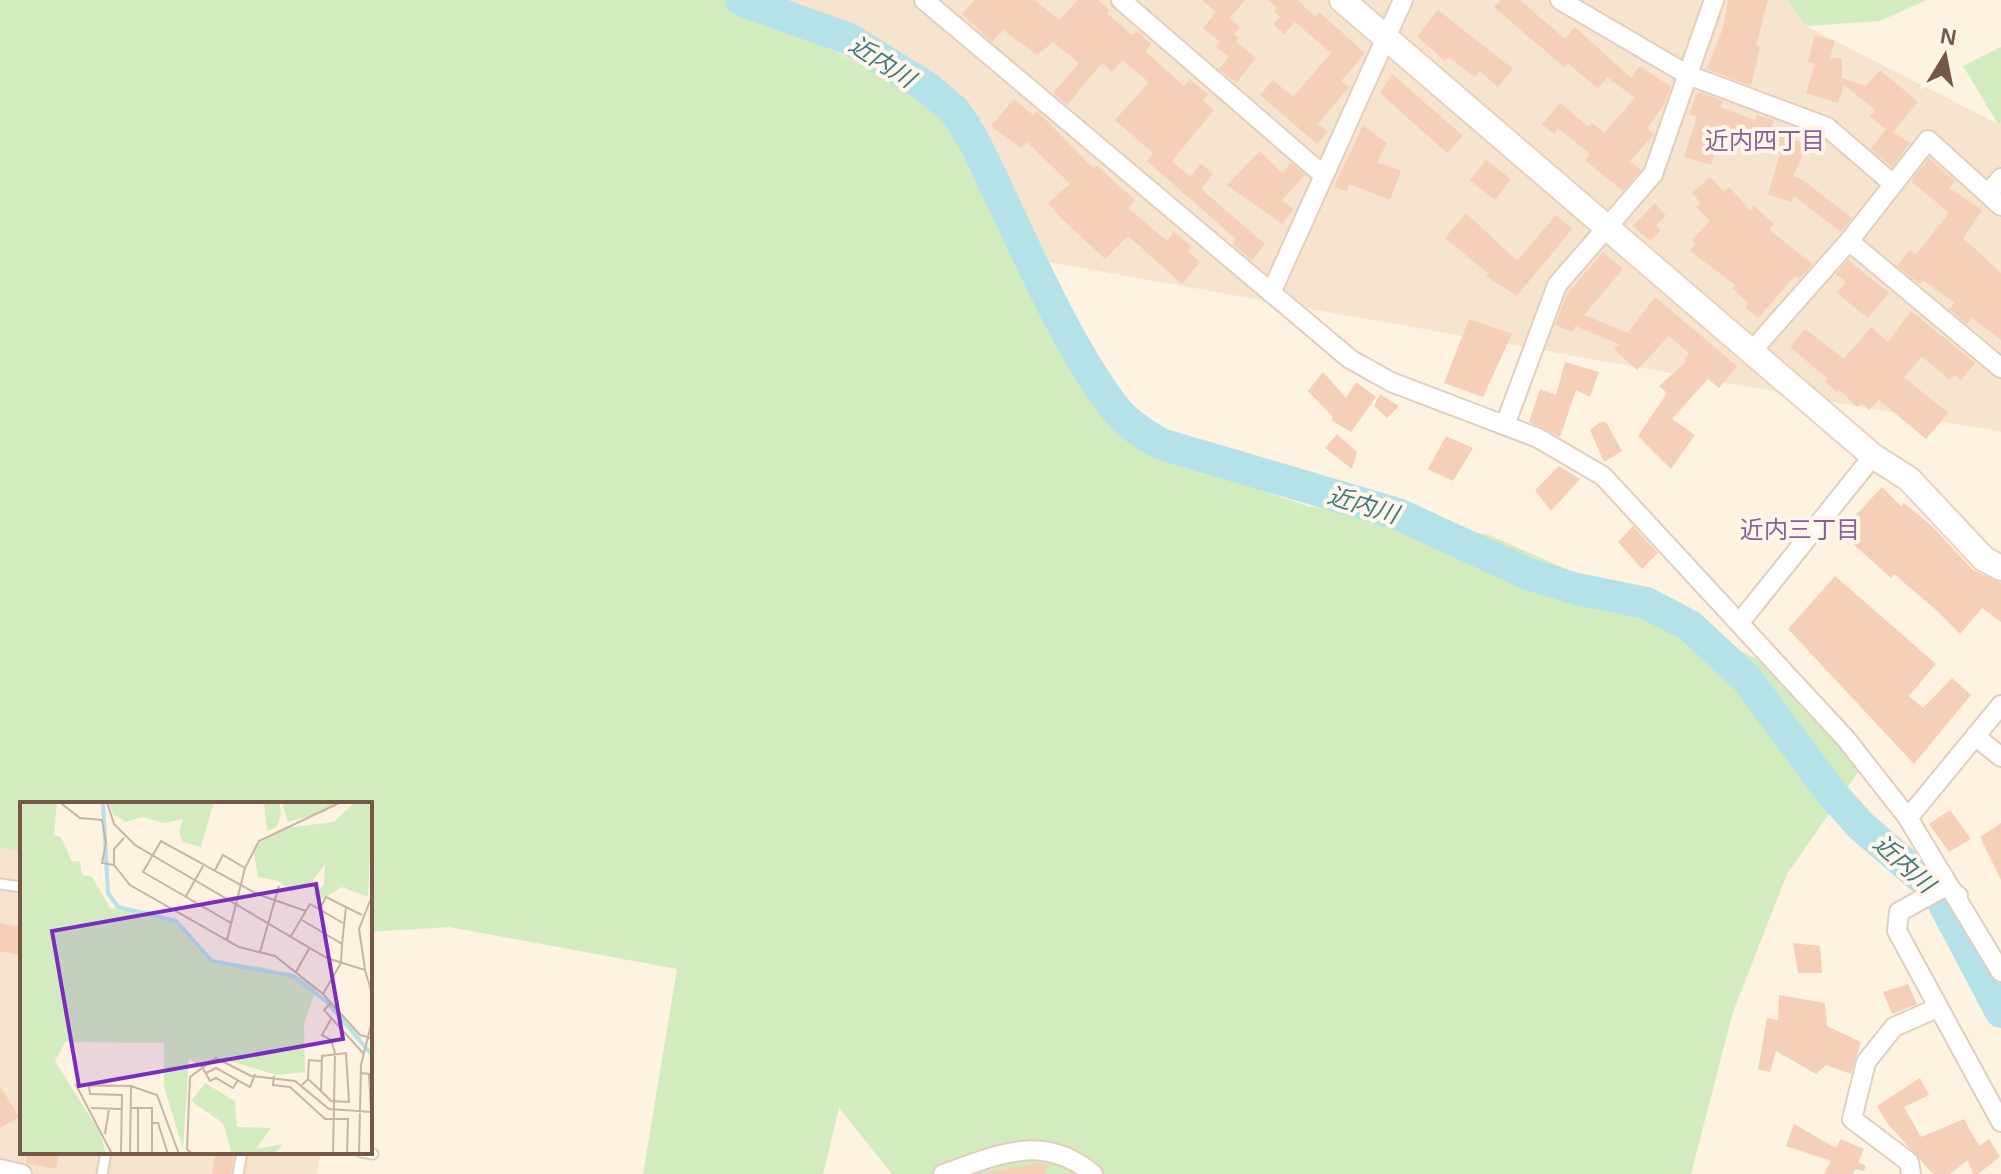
<svg xmlns="http://www.w3.org/2000/svg" width="2001" height="1174" font-family="Arial,'Noto Sans JP',sans-serif">
<style>
.residential{fill:#f6e4cf}
.green{fill:#d2ecbf}
.lines{fill:none;stroke-linecap:round;stroke-linejoin:round}
.river{stroke:#b5e1e9;stroke-width:32}
.building{fill:#f5cfb7}
.lane-casing{stroke:#e3cebd;stroke-width:13}
.street-casing{stroke:#e3cebd;stroke-width:22}
.secondary-casing{stroke:#ead1bc;stroke-width:28}
.lane{stroke:#fff;stroke-width:9}
.street{stroke:#fff;stroke-width:18}
.secondary{stroke:#fff;stroke-width:24}
.labels{text-anchor:middle;stroke-width:8;stroke-linejoin:round;paint-order:stroke}
.water-label{font-size:24px;font-style:italic;fill:#3b7985;stroke:#fff6e9}
.neighbourhood-label{font-size:24px;fill:#87619b;stroke:#fff6e9}
.inset-river{fill:none;stroke:#b5e1e9;stroke-width:4}
.inset-road{fill:none;stroke:#c8b4a3;stroke-width:2}
.view{fill:#7b2cbf;fill-opacity:0.15;stroke:#7b2cbf;stroke-width:4}
.inset-edge{fill:none;stroke:#775746;stroke-width:4}
</style>
<rect width="100%" height="100%" fill="#fef2e1"/>
<!-- residential -->
<path class="residential" d="M757,0H1787L1806,26L1998,124L2001,122V432L1014,256L978,181L878,74L798,33Z
M0,847L22,852V1152H321L317,1174H0Z"/>
<!-- green -->
<path class="green" d="M0,0H757L798,33L878,74L947,121L1053,338L1157,455L1307,506L1489,535L1650,606L1785,673L1861,768L1787,874L1733,1012L1691,1174H892L839,1108L823,1174H643L677,969L449,927L370,932V804H22V852L0,847Z
M1787,0H1926L1880,21L1806,26Z
M2001,47V122L1998,124L1963,66Z"/>
<g class="lines">
<!-- river -->
<path class="river" d="M741,0L849,39L925,86L955,111L973,139C1015,223 1058,332 1113,406C1126,423 1143,434 1161,444L1398,514L1528,574L1577,589L1646,603L1690,626L1747,679L1828,789L1861,826L1937,891L2001,1012"/>
</g>
<!-- building -->
<path class="building" d="M975,0H1035L1059,20L1078,0H1098L1109,10L1107,13L1132,35L1137,31L1151,44L1145,51L1184,86L1190,79L1208,95L1203,100L1214,110L1172,161L1190,177L1201,164L1213,174L1201,189L1265,244L1252,260L1233,244L1236,239L1147,161L1153,153L1115,120L1149,82L1122,60L1112,72L1102,63L1067,105L1053,93L1079,63L1053,42L1037,55L1003,30L992,42L962,14Z
M1202,0H1245L1230,18L1240,27L1234,34L1239,38L1236,42L1256,58L1236,83L1219,69L1229,57L1216,47L1220,42L1203,28L1216,12Z
M1268,0H1298L1315,17L1319,12L1365,53L1341,81L1349,87L1318,124L1328,132L1317,144L1260,95L1273,80L1293,97L1331,53L1295,22L1284,34L1273,24L1280,17L1274,11L1277,8Z
M1501,0H1520L1565,39L1575,27L1631,78L1640,66L1671,87L1665,103L1647,128L1654,134L1630,161L1641,170L1623,191L1585,160L1590,154L1558,128L1554,134L1542,124L1560,103L1589,127L1592,123L1604,133L1635,98L1607,77L1598,89L1568,63L1564,67L1494,7Z
M1728,0H1768L1756,46L1760,47L1751,86L1707,69L1723,28Z
M1438,10L1513,69L1498,87L1480,71L1474,77L1449,57L1445,61L1417,36Z
M1815,35L1835,41L1830,58H1842V78L1866,86L1880,70L1918,102L1893,132L1910,143L1892,167L1871,149L1886,129L1870,116L1875,110L1844,85L1838,103L1806,93L1815,64L1808,62Z
M1392,74L1463,136L1447,153L1380,93Z
M1698,92L1723,101L1720,107L1755,120L1757,115L1774,121L1771,129L1807,145L1793,176L1803,180L1852,218L1841,232L1794,196L1791,202L1768,194L1780,154L1722,132L1711,165L1684,157L1697,117L1689,114Z
M1014,99L1033,115L1037,111L1094,169L1097,166L1135,200L1128,208L1167,241L1174,232L1191,246L1187,251L1200,262L1182,284L1128,236L1105,259L1061,218L1048,203L1070,184L1027,142L1021,148L991,126Z
M1363,125L1387,143L1377,162L1401,171L1390,200L1349,184L1347,191L1334,187Z
M1260,151L1282,173L1291,163L1305,175L1282,200L1294,209L1282,224L1227,185Z
M1929,158L1955,181L1949,188L1982,210L1963,238L2001,273V340L1972,318L1967,324L1949,309L1955,303L1923,280L1920,284L1897,266L1910,250L1916,254L1949,213L1911,181Z
M1486,160L1511,179L1495,200L1470,180Z
M1710,177L1723,191L1729,187L1750,210L1754,206L1774,224L1769,230L1813,264L1799,279L1795,276L1758,318L1745,307L1748,303L1732,288L1735,285L1690,251L1696,244L1692,240L1710,221L1696,207L1701,203L1692,193Z
M1655,203L1666,216L1656,225L1661,230L1650,241L1633,226Z
M1466,213L1517,261L1556,215L1572,229L1517,296L1486,276L1488,273L1445,238Z
M1603,252L1623,269L1584,315L1628,333L1655,297L1737,366L1719,388L1708,379L1672,419L1695,435L1671,469L1638,436L1667,393L1659,386L1687,361L1684,359L1689,353L1669,336L1637,370L1614,349L1619,344L1575,326L1573,332L1555,325L1567,294Z
M1848,260L1889,293L1868,318L1837,293L1846,282L1836,274Z
M1911,311L1975,363L1961,380L1954,375L1950,380L1922,357L1904,377L1948,413L1926,439L1879,400L1869,410L1861,403L1857,407L1840,390L1838,393L1825,382L1828,379L1790,347L1805,329L1844,359L1871,327L1888,342Z
M1469,319L1512,334L1483,397L1444,383Z
M1565,362L1599,372L1590,397L1576,390L1560,437L1529,422L1540,389L1556,395Z
M1323,372L1346,398L1356,382L1376,397L1351,432L1331,420L1333,417L1308,391Z
M1380,394L1399,406L1387,418L1374,406Z
M1600,422H1606L1622,451L1604,462L1590,430Z
M1337,434L1357,452L1352,469L1325,448Z
M1446,436L1473,448L1453,481L1428,469Z
M1559,466L1580,479L1551,511L1535,490Z
M1882,487L1901,506L1904,503L1932,526L1973,570L2001,583V622L1982,608L1960,634L1935,609L1894,574L1891,578L1840,532Z
M1633,526L1658,553L1642,569L1618,542Z
M1835,576L1936,664L1909,696L1923,708L1952,678L1971,695L1914,764L1788,629Z
M1950,810L1971,839L1949,852L1929,824Z
M2001,823V880L1980,837Z
M0,923L22,927V955L0,951Z
M1793,943L1820,946L1822,973H1798Z
M1908,984L1917,1004L1892,1014L1883,992Z
M1779,995L1825,1003L1827,1026L1861,1042L1851,1074L1826,1065L1816,1074L1776,1051L1770,1072L1758,1069L1767,1018L1778,1020Z
M1920,1078L1929,1095L1904,1107L1921,1137L1964,1119L1979,1146L1989,1139L2000,1157L1978,1174H1973L1968,1160L1950,1174H1933L1887,1123L1877,1106Z
M0,1086L19,1117L0,1128Z
M1794,1124L1836,1148L1841,1139L1864,1149L1858,1162L1866,1166L1864,1171L1855,1169L1853,1174H1824L1831,1161L1786,1146Z
M28,1152H59L56,1169L26,1163Z
M215,1152H234L231,1174H212Z
M1037,1163L1048,1164L1045,1174H979Z"/>
<g class="lines">
<defs>
<path id="lane" d="M0,884L22,887
M361,1152L373,1154
M102,1174L106,1152
M238,1174L242,1152"/>
<path id="street" d="M924,0L1350,359L1391,382L1538,438L1603,476L1846,739L1908,818L2001,972
M1121,0L1322,174
M1560,0L1688,75L1827,127L1892,183
M1988,194L2001,178
M1849,241L2001,368
M1271,293L1403,0
M1751,352L1849,241L1928,140L2001,206
M1505,425L1557,285L1653,174L1714,0
M1740,622L1873,456
M1975,736L2001,757
M1908,818L2001,705
M1958,896L1946,886L1899,912L1897,931L2001,1122
M0,1169L22,1174
M943,1174C998,1155 1042,1132 1093,1174
M1911,1174L1909,1162L1852,1119L1866,1062L1894,1027L1937,1008"/>
<path id="secondary" d="M1342,0L1873,456L1909,479L1984,559L2001,568"/>
</defs>
<!-- lane casing -->
<use href="#lane" class="lane-casing"/>
<!-- street casing -->
<use href="#street" class="street-casing"/>
<!-- secondary casing -->
<use href="#secondary" class="secondary-casing"/>
<!-- lane -->
<use href="#lane" class="lane"/>
<!-- street -->
<use href="#street" class="street"/>
<!-- secondary -->
<use href="#secondary" class="secondary"/>
</g>
<g class="labels">
<!-- water labels -->
<g class="water-label">
<text transform="translate(882 62) rotate(33)" y="8">近内川</text>
<text transform="translate(1363 505) rotate(17)" y="8">近内川</text>
<text transform="translate(1904 864) rotate(42)" y="8">近内川</text>
</g>
<!-- neighbourhood labels -->
<g class="neighbourhood-label">
<text x="1765" y="149">近内四丁目</text>
<text x="1800" y="538">近内三丁目</text>
</g>
</g>
<!-- overview -->
<g transform="translate(20 802)">
<rect width="352" height="352" fill="#fef2e1"/>
<path d="M0,0H37L34,33L41,35L52,60L60,59L62,73L72,75L90,106L129,109L160,123L195,162L241,165L283,176L296,187L284,222L285,270L257,273L206,258L181,266L169,256L163,347L144,285V241L45,240L35,259L80,331L86,352H0ZM89,0H194L181,45L163,40L159,30L163,17L144,21L122,15L106,20L93,12ZM244,0H259L261,11L257,25L247,29ZM262,0H316L305,10L268,20ZM335,0H352L348,95L322,85L299,99L293,92L304,83L305,62L292,80L271,90L259,79L238,75L234,51L240,41L264,26L314,20ZM185,281L215,299L217,325L251,326L236,347L264,342L253,352H212L203,321L171,299Z" fill="#d2ecbf"/>
<path class="inset-river" d="M83,0L88,91L98,105L156,119L192,159L273,174L308,201L352,253"/>
<path class="inset-road" d="M87,0L94,22L115,43L307,156L345,168L352,192M42,2L60,16L82,18L86,41L82,61L94,63M104,36L94,47V63L110,83L219,145L255,154L303,192L340,233L352,236M195,68L203,53L225,66M166,94L183,64M299,108L306,95L342,113M282,118L322,142L321,161L303,192M211,121L123,70L141,39L237,92L286,109M271,134L290,102L323,121M207,138L225,66L239,39L321,0M322,142L326,105M240,150L259,84M345,167L339,127L352,94M276,170L290,145M311,201L304,208L343,251M311,217L302,233L311,238L315,251L313,352M181,263L190,279L196,276L213,286L218,278M186,271L196,266L230,285L235,272M340,271L349,272L352,329M254,274L253,283L270,285L305,317H328L327,352M288,277L301,289L311,299L329,300L326,251L302,254L301,289M282,283L288,277L289,258L301,259M69,284L70,292L102,293L101,352M71,306L101,307M110,306H132V352M132,321H138L148,352M85,332L89,307M92,352L56,283L111,284L137,293L159,352M110,352L111,284M118,352V306M172,352L167,347L170,275L196,256L231,274L275,279L309,307L352,310M339,352L341,263L352,219"/>
<path class="view" d="M296,82L323,237L59,284L32,129Z"/>
<rect width="352" height="352" class="inset-edge"/>
</g>
<!-- north arrow -->
<g transform="translate(1945 56) rotate(10)" stroke="#fff6e9" stroke-width="6" paint-order="stroke">
<path d="M0-6L14 30L0 20L-14 30Z" fill="#775746"/>
<text y="-12" font-size="22" font-weight="bold" text-anchor="middle" fill="#775746">N</text>
</g>
</svg>
